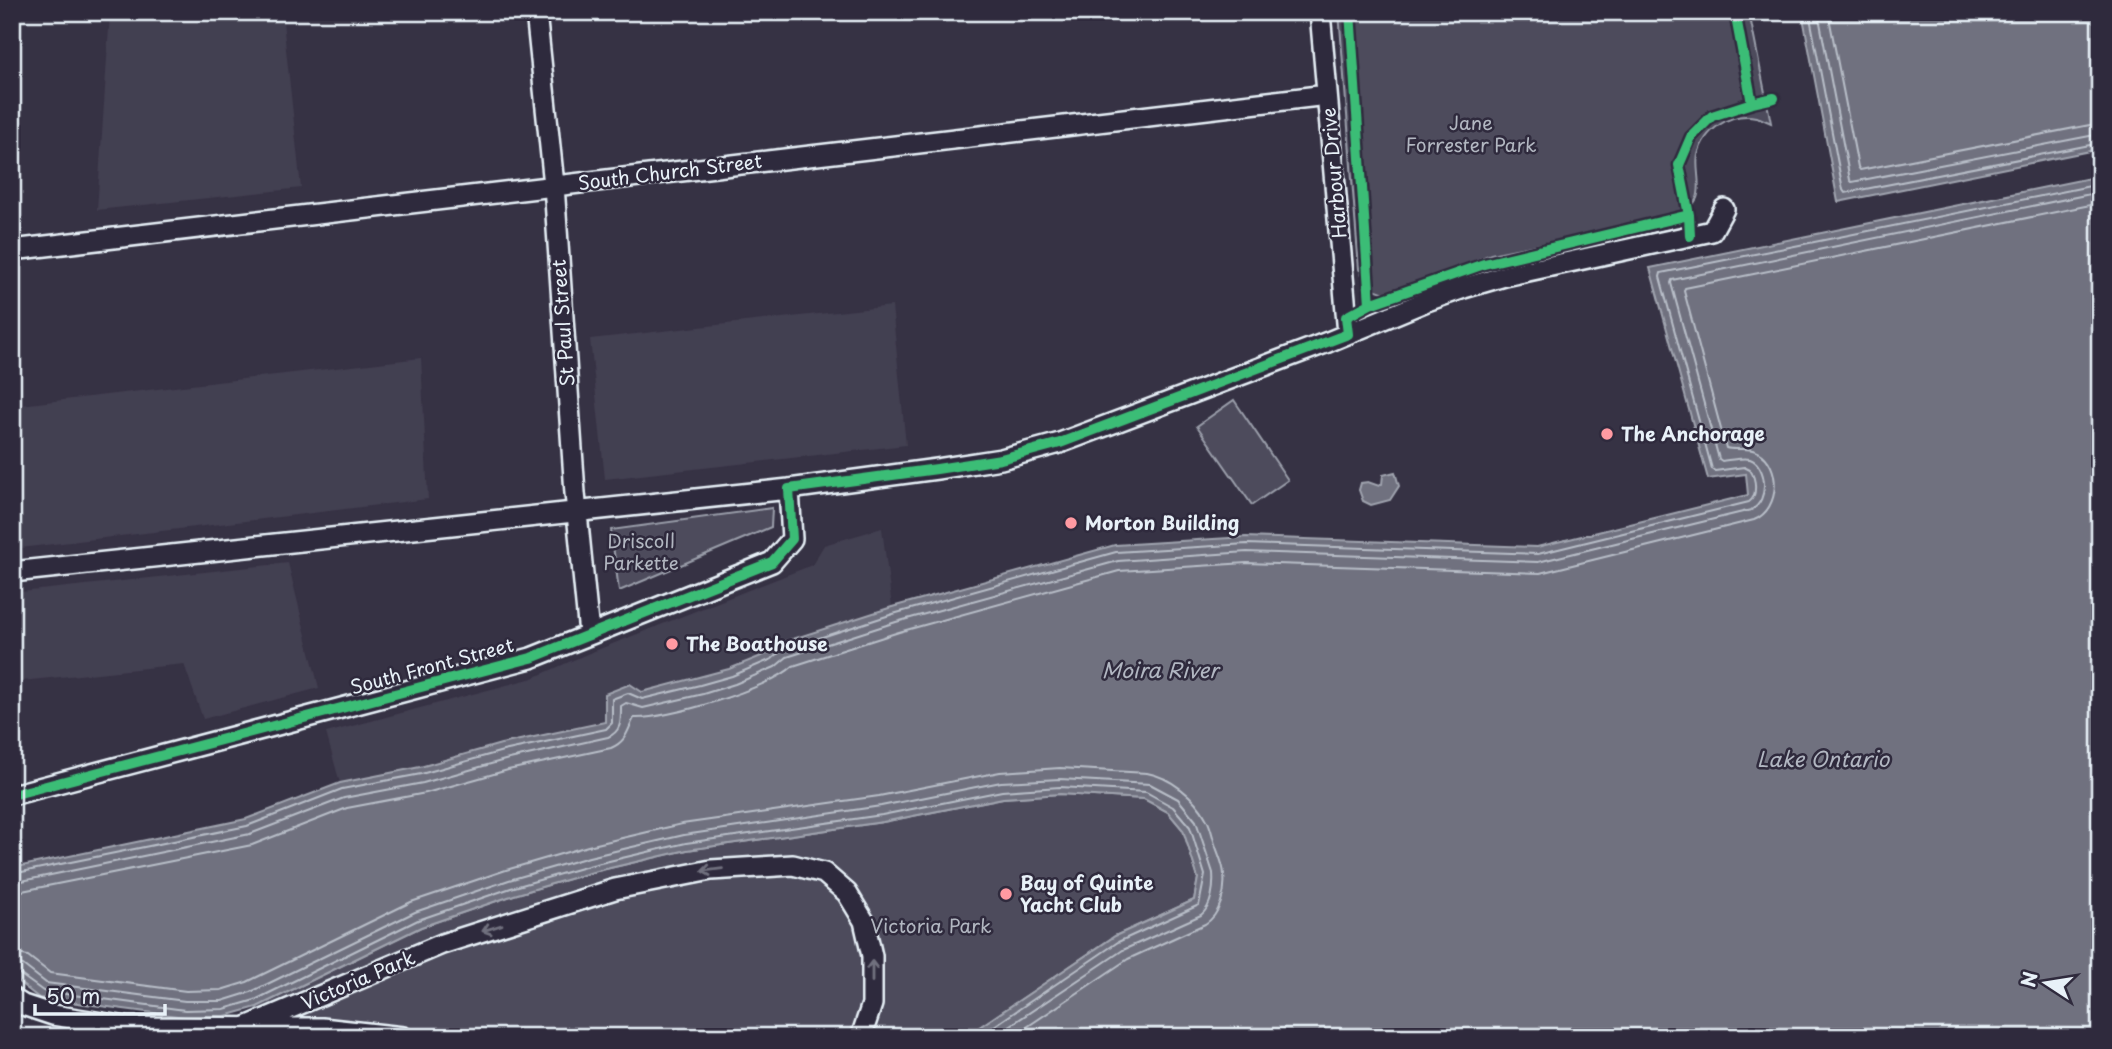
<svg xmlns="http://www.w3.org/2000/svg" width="2112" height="1049" font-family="'Playpen Sans',sans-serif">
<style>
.built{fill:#433f51}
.green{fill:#4d4b5c;stroke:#9a9eaa;stroke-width:2}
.water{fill:#70717f;stroke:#a0a4af;stroke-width:2}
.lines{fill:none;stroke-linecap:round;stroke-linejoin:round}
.shore{stroke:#b8bec8;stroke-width:2}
.street-casing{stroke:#e8f1f8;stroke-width:24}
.street{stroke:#2f2a3d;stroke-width:19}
.cycleway-casing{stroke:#2f2a3d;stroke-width:15}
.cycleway{stroke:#3abd76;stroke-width:10}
.oneway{stroke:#70707e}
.poi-dot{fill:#ff9aa2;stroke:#2f2a3d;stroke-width:2.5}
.labels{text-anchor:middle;stroke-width:5;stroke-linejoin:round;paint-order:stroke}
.park-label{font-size:19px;fill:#b2b7c1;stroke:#2f2a3d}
.street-label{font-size:19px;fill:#e8f1f8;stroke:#2f2a3d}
.poi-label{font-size:19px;font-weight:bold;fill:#e8f1f8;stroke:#2f2a3d;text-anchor:start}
.water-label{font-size:21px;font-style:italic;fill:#b2b7c2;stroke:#2f2a3d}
</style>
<rect width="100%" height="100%" fill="#363244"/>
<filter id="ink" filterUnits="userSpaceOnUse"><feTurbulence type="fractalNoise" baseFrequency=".0143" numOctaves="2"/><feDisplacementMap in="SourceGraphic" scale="14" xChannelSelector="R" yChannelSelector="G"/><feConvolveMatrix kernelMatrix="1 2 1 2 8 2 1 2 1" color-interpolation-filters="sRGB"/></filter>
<g filter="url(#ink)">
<!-- built -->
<path class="built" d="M110,12H282L301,188L97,210Z
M892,306L906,445L605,479L590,339Z
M421,358L428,499L12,549V406Z
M882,528L892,607L777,644L769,653L729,669L641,692L630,684L605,694V722L501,744L420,767L340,783L326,733L533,678L587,654L812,565L824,545Z
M288,563L319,688L203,719L184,664L12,682V593Z"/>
<!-- green -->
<path class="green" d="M1339,12H1749L1771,123C1766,121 1761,118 1756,117C1730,112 1704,130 1698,155C1695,169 1702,184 1697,198C1693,207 1686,211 1678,216L1491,254L1394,294C1376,292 1366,287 1359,269Z
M1234,400L1288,480L1252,505L1197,426Z
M772,508L771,527L619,591L611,530Z
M1060,794L1144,799L1168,812L1183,830L1198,878L1194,900L1115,936L975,1030L968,1037H262L257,1007L421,927L514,895L593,872L687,850L883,822L1003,798Z"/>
<!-- water -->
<path class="water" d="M1802,12H2100V149L1838,202Z
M2100,176V1037H968L975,1030L1115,936L1194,900L1198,878L1183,830L1168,812L1144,799L1060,794L1003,798L883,822L687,850L593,872L514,895L421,927L257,1007L225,1016L185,1017L39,998L12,977V868L246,819L340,783L420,767L501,744L605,722V694L630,684L642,692L729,669L769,653L777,644L892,607L1115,545L1246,537L1537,547L1748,495L1746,474L1708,479L1650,268Z
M1395,472L1399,486L1390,500L1371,505L1363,501L1359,490L1361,483L1368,482L1379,486L1382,484L1383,475Z"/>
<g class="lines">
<!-- shore -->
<path class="shore" d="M1809,12L1843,190L1845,193L2100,143
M1818,12L1850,180L1852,182L2100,134
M1828,12L1858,167L1860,170L2100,123
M12,874L247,826L342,789L421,774L503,751L606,729L612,723V699L628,693L642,699L700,685L732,676L772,659L782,650L893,614L1116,552L1247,544L1538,554L1749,502C1758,496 1756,478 1750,470L1744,467L1715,471L1712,469L1660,277L1661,273L2100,184
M12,883L250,834L344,798L423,783L505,760L608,737C622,731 621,720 621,706L626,703L643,708L703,694L735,684L775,667L787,657L896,622L1118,561L1247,552L1538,562L1751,510C1770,501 1767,465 1750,459C1742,457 1730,460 1722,461L1719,459L1671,283L1672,280L2100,192
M12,893L252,845L347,808L426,793L508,770L611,748C627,741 627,731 634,718C665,720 771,688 793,666L899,632L1119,571L1247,563L1540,573L1754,520C1781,509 1781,464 1758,452C1748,446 1736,451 1726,448L1684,291L1685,288L2100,203
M12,953L28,956L50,973L186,991L221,990L247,982L411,902L506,870L588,846L682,824L879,796L1000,772L1060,768L1147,773C1170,777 1195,797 1206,818C1211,826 1212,835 1215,844C1218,854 1224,865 1224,875C1226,892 1220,915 1205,924L1128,959L1012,1037
M12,963L23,965L46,983L185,1001H222L251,992L415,912L509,880L589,857L684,835L881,806L1001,782L1060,779L1150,784L1178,799L1196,821L1213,873C1214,887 1212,906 1201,915L1123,950L993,1037
M12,972L18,973L43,991L185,1010L224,1009L255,1000L418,920L511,888L592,865L686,843L882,815L1002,791L1060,787L1146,792L1173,807L1190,827L1205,875L1199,905L1118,942L978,1037"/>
<defs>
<path id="street" d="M536,12L554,185L575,493L589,634
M1320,12L1348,334
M12,250L1327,95
M12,572L789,489L937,469L1001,459L1060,443L1328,342L1427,301L1464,288L1505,276L1712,231L1724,209
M12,795L531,658L772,562L792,539L789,489
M12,998L23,1005L53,1015L127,1027L322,1028L403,1037
M246,1027L442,944L615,889L711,870L793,865L824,873L847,893L864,921L872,956V1004L861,1037"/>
</defs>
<!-- street casing -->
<use href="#street" class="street-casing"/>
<!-- street -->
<use href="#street" class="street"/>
<defs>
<path id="cycleway" d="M1350,12L1370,304
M1735,12L1752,103
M1690,236L1689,215L1679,165L1691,137L1712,116L1752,103L1774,98
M12,795L531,658L772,562L792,539L789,489L937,469L1001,459L1060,443L1348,334L1346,317L1370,304L1484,264L1689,215"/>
</defs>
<!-- cycleway casing -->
<use href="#cycleway" class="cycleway-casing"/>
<!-- cycleway -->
<use href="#cycleway" class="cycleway"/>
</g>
<!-- one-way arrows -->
<defs><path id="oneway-shaft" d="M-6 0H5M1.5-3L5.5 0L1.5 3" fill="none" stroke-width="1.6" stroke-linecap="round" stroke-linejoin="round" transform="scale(1.75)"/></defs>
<g class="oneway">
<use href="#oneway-shaft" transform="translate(712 870) rotate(173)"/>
<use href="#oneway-shaft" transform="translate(492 928) rotate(162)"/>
<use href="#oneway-shaft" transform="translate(872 971) rotate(-90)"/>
</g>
</g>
<!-- markers -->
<g class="poi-dot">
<circle cx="1607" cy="434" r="7"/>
<circle cx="1071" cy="523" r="7"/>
<circle cx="672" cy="644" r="7"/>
<circle cx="1006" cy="894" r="7"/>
</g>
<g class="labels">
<!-- park labels -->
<g class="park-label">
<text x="1471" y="130">Jane<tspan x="1471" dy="22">Forrester Park</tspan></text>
<text x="641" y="548">Driscoll<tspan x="641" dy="22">Parkette</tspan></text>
<text x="931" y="933">Victoria Park</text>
</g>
<!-- street labels -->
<g class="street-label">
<text transform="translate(670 172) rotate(-7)" y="7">South Church Street</text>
<text transform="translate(1334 173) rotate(-95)" y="7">Harbour Drive</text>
<text transform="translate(563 323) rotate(-94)" y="7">St Paul Street</text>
<text transform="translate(432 666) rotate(-15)" y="7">South Front Street</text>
<text transform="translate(358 980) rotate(-23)" y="7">Victoria Park</text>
</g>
<!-- poi labels -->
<g class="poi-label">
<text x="1621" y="441">The Anchorage</text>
<text x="1085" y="530">Morton Building</text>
<text x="686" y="651">The Boathouse</text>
<text x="1020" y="890">Bay of Quinte<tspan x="1020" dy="22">Yacht Club</tspan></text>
</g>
<!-- water labels -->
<g class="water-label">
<text x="1160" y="678">Moira River</text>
<text x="1823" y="767">Lake Ontario</text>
</g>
</g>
<!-- margin -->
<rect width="2112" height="1049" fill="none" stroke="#2f2a3d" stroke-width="42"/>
<rect x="21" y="21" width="2070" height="1007" fill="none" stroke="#e8f1f8" stroke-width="2.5" filter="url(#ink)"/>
<!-- north arrow -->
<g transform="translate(2046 983) rotate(282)" stroke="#2f2a3d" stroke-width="5" paint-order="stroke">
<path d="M0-5L12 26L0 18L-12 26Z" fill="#e8f1f8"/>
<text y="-10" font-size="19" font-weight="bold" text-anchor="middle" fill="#e8f1f8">N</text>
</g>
<!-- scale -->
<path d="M35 1004v10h130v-10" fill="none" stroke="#e8f1f8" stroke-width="3.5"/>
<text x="46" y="1004" font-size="21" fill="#e8f1f8" stroke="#2f2a3d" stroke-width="5" paint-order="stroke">50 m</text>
</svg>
